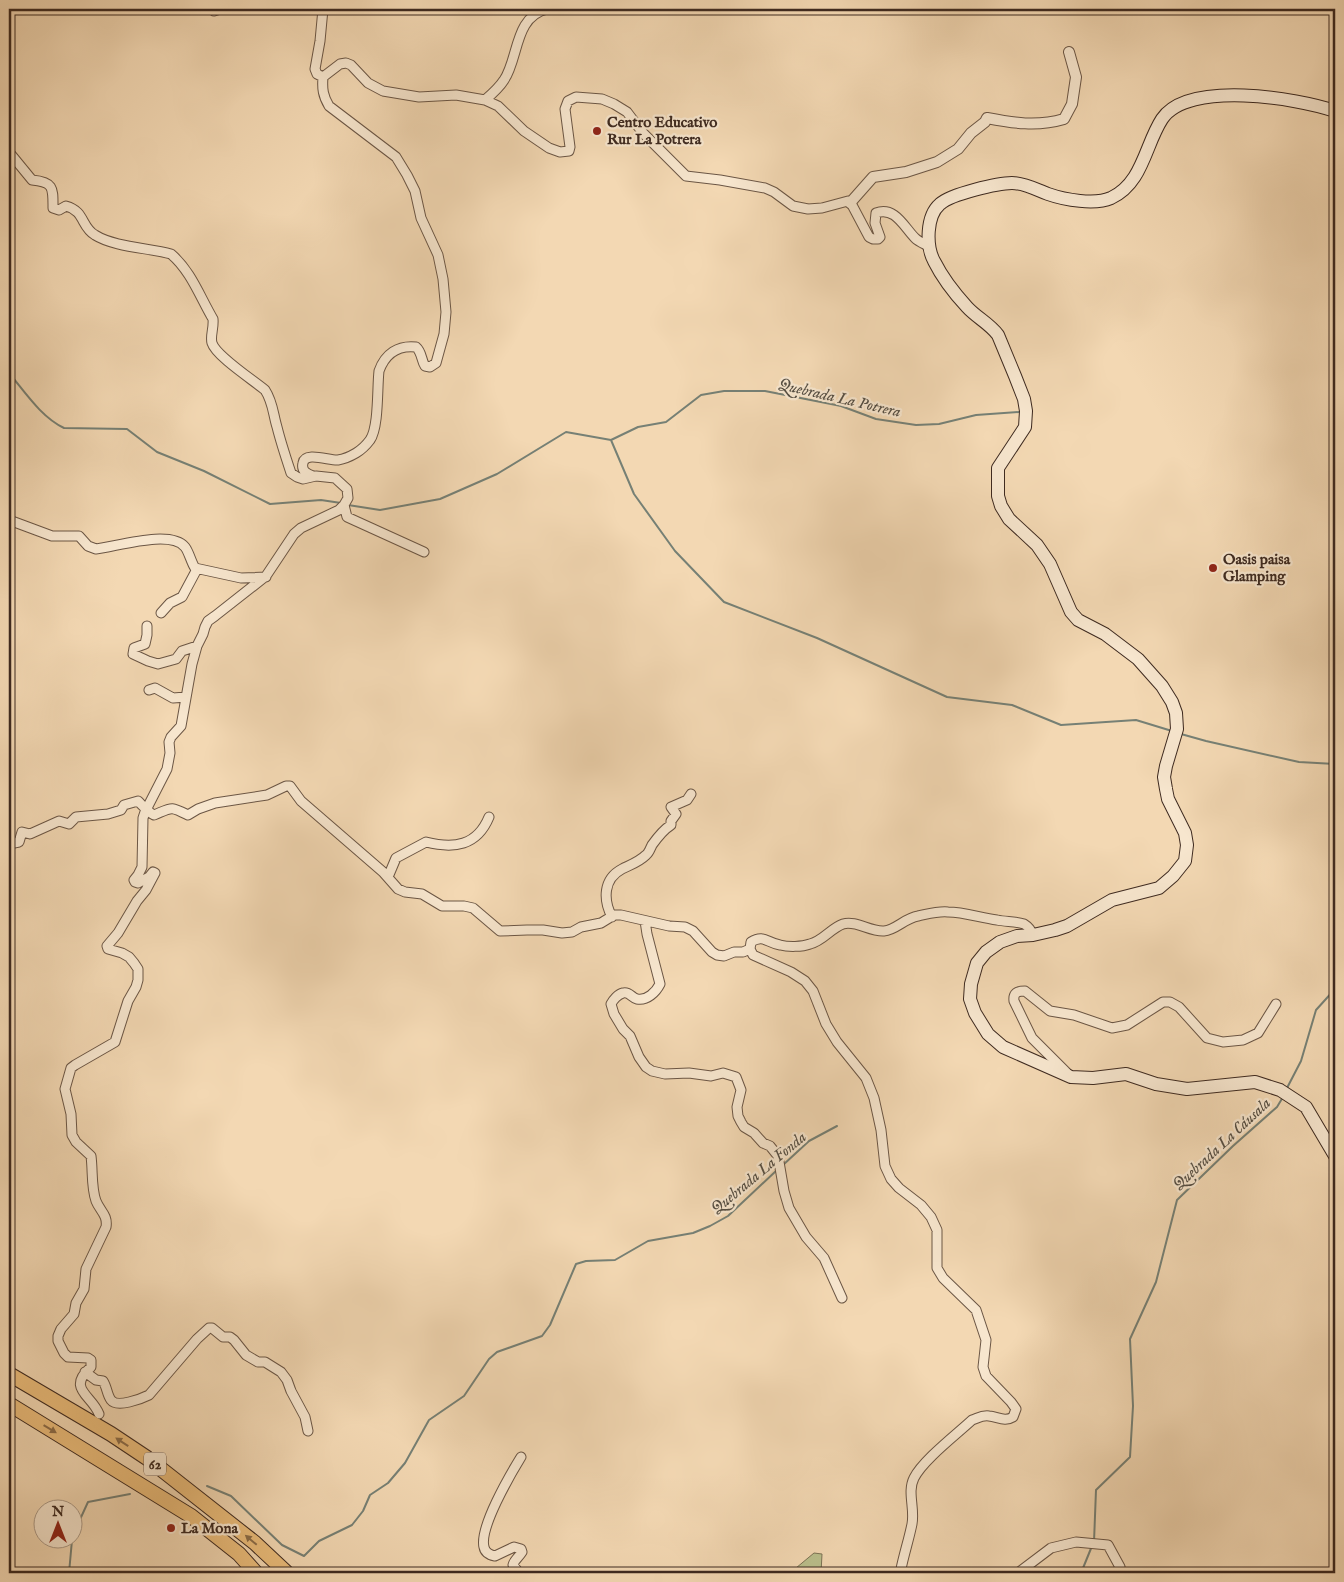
<svg xmlns="http://www.w3.org/2000/svg" width="1344" height="1582" font-family="'IM FELL English',serif">
<style>
.green{fill:#babf8c;stroke:#7c7456}
.lines{fill:none;stroke-linecap:round;stroke-linejoin:round}
.stream{stroke:#768075;stroke-width:2}
.minor-casing{stroke:#6b5645;stroke-width:11}
.tertiary-casing{stroke:#6b5645;stroke-width:12}
.secondary-casing{stroke:#3e2a20;stroke-width:14}
.trunk-casing{stroke:#3e2a20;stroke-width:16}
.minor{stroke:#f7e6ce;stroke-width:9}
.tertiary{stroke:#f7e6ce;stroke-width:10}
.secondary{stroke:#f7e6ce;stroke-width:12}
.trunk{stroke:#eabc7a;stroke-width:14}
.oneway{fill:#8b6c48}
.poi-dot{fill:#8f2418;stroke:#f7e6ce;stroke-width:2}
.labels{text-anchor:middle;stroke-width:4.5;stroke-linejoin:round;paint-order:stroke}
.shield{fill:#f7e6ce;stroke:#766254;stroke-width:1}
.shield-label{font-size:14px;font-weight:bold;fill:#3e2a20}
.poi-label{font-size:15px;font-weight:bold;fill:#3e2a20;stroke:#f7e6ce;text-anchor:start}
.water-label{font-size:16px;font-style:italic;fill:#554e43;stroke:#f7e6ce}
</style>
<rect width="100%" height="100%" fill="#f3d8b3"/>
<filter id="stains"><feTurbulence type="fractalNoise" baseFrequency=".004" numOctaves="4"/><feColorMatrix values="0 0 0 0 .2 0 0 0 0 .09 0 0 0 0 .02 0 0 0 .5 -.17"/></filter>
<radialGradient id="worn" r=".72"><stop offset=".6" stop-color="#630" stop-opacity="0"/><stop offset="1" stop-color="#630" stop-opacity=".3"/></radialGradient>
<!-- green -->
<path class="green" d="M814,1553L822,1554L821,1573H790Z"/>
<g class="lines">
<!-- stream -->
<path class="stream" d="M9,373C25,392 41,417 64,428L127,429L157,452L204,471L270,504L321,500L341,503
M611,440L634,494L675,551L724,602L817,638L947,697L1012,705L1061,725L1136,720L1172,731
M348,505L380,510L440,499L497,474L566,432L611,440L638,427L666,422L701,395L724,391H765L841,406L876,419L916,425L939,424L976,415L1019,412
M1181,734L1206,741L1299,762L1335,764
M1287,1088L1301,1061L1316,1010L1335,989
M783,1165L809,1141L837,1126
M207,1486L231,1496L282,1545L304,1556L319,1541L352,1525L363,1511L370,1495L388,1483L405,1463L429,1420L464,1396L489,1359L497,1352L542,1336L550,1325L576,1264L586,1261L615,1260L648,1241L693,1233L710,1226L728,1216L777,1170
M72,1537L88,1502L130,1494
M1094,1542L1096,1490L1130,1457L1133,1406L1130,1339L1156,1282L1177,1200L1233,1146L1277,1107L1283,1097
M69,1573L72,1540
M1081,1573L1092,1546"/>
<defs>
<path id="minor" d="M212,9L214,11L220,9
M323,9L320,41L315,69L317,74L323,77L340,64L346,63L351,65L368,83L383,91L419,97L456,95L485,100L498,106L524,131L549,148L560,152L569,151L570,147L565,109L568,101L576,97L602,99L614,104L627,112L643,133L686,176L720,180L765,188L774,192L793,206L808,209L822,208L848,201L851,203L869,237L873,239H878L880,237L875,223L876,213C895,206 904,227 915,238C919,242 925,244 930,247
M583,9H605
M485,100C492,94 499,88 504,80C519,58 514,17 547,9
M9,152L32,180C54,182 53,188 53,208L59,210L66,206C85,211 81,227 95,235C114,247 149,248 171,254C191,271 200,297 213,319C214,328 210,336 212,343C216,356 253,380 265,390C273,402 273,414 277,427C281,443 286,458 291,473L297,477L303,479L316,476L335,478L347,489L348,498L344,505L339,510L301,528L294,534L266,576L215,616L208,621L205,627L203,634L197,646L192,664L181,726L171,737L169,742L170,753L167,769L145,812L143,818L142,867L138,875L134,880L135,882L138,883L149,877L153,872L155,873L146,890L137,901L118,933L107,946L108,949L122,953L129,957L134,963L138,969V980L136,987L128,1001L115,1042L75,1065L71,1068L65,1089L71,1114L72,1135L76,1142L91,1156C93,1171 91,1187 96,1201C100,1211 108,1215 106,1227L86,1269L84,1289L76,1303L74,1314L61,1329L58,1336V1341L64,1353L68,1357L88,1358L91,1360V1367C66,1389 92,1395 99,1414
M313,476C307,474 301,471 303,463C305,451 330,461 338,460C344,459 351,456 356,453C361,450 367,444 370,440C379,427 377,388 379,371C385,354 398,345 416,347C422,352 421,360 425,366L430,367L436,363L444,334L446,312L443,279L438,255L421,218L415,191L407,175L396,157L329,106C323,96 322,89 323,77
M344,505L347,517L424,552
M9,520L52,536H79L88,546L96,549C116,547 170,529 185,547C189,552 191,562 195,568L241,578L266,577
M161,613L170,603L182,597L197,569
M147,626V635L145,644L134,648L133,654L148,661L158,664L176,659L182,651L197,646
M149,690L155,688L173,698L186,697
M9,844L19,842L22,832L30,834L59,821L69,824L76,817L108,814L121,810L124,805L138,801C143,806 148,812 154,815C173,807 170,806 188,815L198,809L215,803L267,795L286,786H290L301,801L383,872L398,889L405,892L422,894L442,906H464L473,908L500,931L527,930H543L562,933L572,932L581,927L601,923L614,915H621L669,926L685,927L693,931L712,952L717,955L724,956L734,952H743L750,949
M388,877L396,858L426,842C454,849 477,846 489,817
M612,917C603,900 603,879 622,869C630,865 639,862 646,855C649,853 650,849 652,845C657,838 663,830 671,825V821L676,814L671,807L687,800L691,794
M645,921L647,934L660,984C656,992 647,1001 637,999C632,998 629,991 623,993C618,994 613,1000 611,1004L614,1014L623,1029L630,1036L639,1057L646,1067L652,1071L665,1074L689,1073L711,1076L723,1073L736,1077L741,1090L737,1107L738,1116L741,1122L744,1127L754,1133L763,1143L770,1146L778,1156L784,1191L789,1208L806,1237L824,1258L842,1298
M1067,1073L1032,1038L1014,1001C1013,993 1017,991 1025,991L1050,1011L1074,1015L1112,1028L1127,1025L1163,1002H1170L1179,1007L1207,1038L1223,1042L1243,1040L1258,1033L1276,1004
M85,1372L96,1380L103,1381C107,1387 107,1395 111,1400C117,1408 141,1399 149,1395L197,1339L209,1328H212L223,1337H230L234,1340L246,1355L258,1362H265L281,1372L287,1380L291,1391L305,1417L308,1431
M519,1573L513,1565C514,1560 519,1557 522,1552L521,1549L514,1547L495,1556C490,1555 485,1553 484,1547C479,1528 510,1475 521,1457
M901,1573V1569C904,1554 909,1539 912,1524C915,1508 907,1492 914,1478C923,1460 957,1434 972,1420C978,1418 982,1415 989,1416C998,1417 1005,1422 1013,1417L1016,1409L1011,1402L986,1376L983,1367L986,1340L976,1310L943,1278L937,1268V1230L931,1217L921,1205L899,1188L891,1179L885,1166L881,1130L874,1098L866,1078L837,1042L826,1024L813,991L805,981L791,972L753,955L750,949L751,942C764,934 767,943 780,945C788,947 802,947 810,944C823,941 831,928 843,924C856,920 870,932 884,931C896,930 905,918 918,916C928,914 938,911 948,912C964,912 981,918 997,920C1006,922 1015,921 1024,924C1029,927 1031,930 1033,935
M1018,1573L1051,1548L1076,1542L1108,1545L1120,1567L1121,1573"/>
<path id="tertiary" d="M850,203L873,177L906,172L937,162L958,149L971,133L985,122L987,118C1013,123 1037,127 1064,119L1072,104L1076,77L1069,52"/>
<path id="secondary" d="M1335,111C1297,98 1188,80 1162,119C1145,145 1143,183 1111,198C1095,205 1065,200 1048,194C1037,190 1025,183 1012,183C998,183 951,194 940,204C926,216 926,246 934,261C942,277 955,294 967,307C977,318 989,323 998,335L1015,376L1024,399L1026,411L1025,427L998,468V496L1001,506L1009,519L1037,545L1050,564L1071,612L1078,620L1105,634L1138,659L1162,686L1172,702L1176,713L1177,729L1166,766L1164,777L1166,789L1168,799L1185,833L1187,845L1185,861L1173,876L1159,888L1112,900L1067,926L1055,930L1033,935L1017,936L1000,942L986,952L977,963L971,984L970,999L975,1013L988,1034L1003,1047L1071,1077L1093,1078L1126,1074L1156,1084L1187,1089L1255,1082L1280,1090L1306,1107L1335,1156"/>
<path id="trunk" d="M9,1374L111,1434L147,1458L255,1543L287,1573
M9,1404L191,1516L239,1554L256,1573"/>
</defs>
<!-- minor casing -->
<use href="#minor" class="minor-casing"/>
<!-- tertiary casing -->
<use href="#tertiary" class="tertiary-casing"/>
<!-- secondary casing -->
<use href="#secondary" class="secondary-casing"/>
<!-- trunk casing -->
<use href="#trunk" class="trunk-casing"/>
<!-- minor -->
<use href="#minor" class="minor"/>
<!-- tertiary -->
<use href="#tertiary" class="tertiary"/>
<!-- secondary -->
<use href="#secondary" class="secondary"/>
<!-- trunk -->
<use href="#trunk" class="trunk"/>
</g>
<!-- one-way arrows -->
<defs><path id="oneway-solid" d="M-6-.8H1V-3.2L6.5 0L1 3.2V.8H-6Z" transform="scale(1.25)"/></defs>
<g class="oneway">
<use href="#oneway-solid" transform="translate(50 1429) rotate(31)"/>
<use href="#oneway-solid" transform="translate(122 1442) rotate(-147)"/>
<use href="#oneway-solid" transform="translate(251 1540) rotate(-140)"/>
</g>
<!-- markers -->
<g class="poi-dot">
<circle cx="597" cy="131" r="5"/>
<circle cx="1213" cy="568" r="5"/>
<circle cx="171" cy="1528" r="5"/>
</g>
<g class="labels">
<!-- shield labels -->
<rect class="shield" x="144" y="1452.5" width="22" height="23" rx="4"/>
<g class="shield-label">
<text x="155" y="1469">62</text>
</g>
<!-- poi labels -->
<g class="poi-label">
<text x="607" y="127">Centro Educativo<tspan x="607" dy="17">Rur La Potrera</tspan></text>
<text x="1223" y="564">Oasis paisa<tspan x="1223" dy="17">Glamping</tspan></text>
<text x="181" y="1533">La Mona</text>
</g>
<!-- water labels -->
<g class="water-label">
<text transform="translate(840 397) rotate(13)" y="6">Quebrada La Potrera</text>
<text transform="translate(1221 1143) rotate(-43)" y="6">Quebrada La Cáusala</text>
<text transform="translate(758 1172) rotate(-40)" y="6">Quebrada La Fonda</text>
</g>
</g>
<!-- margin -->
<rect width="1344" height="1582" fill="none" stroke="#f3d8b3" stroke-width="30"/>
<rect x="10" y="10" width="1324" height="1562" fill="none" stroke="#3e2a20" stroke-width="2.5"/>
<rect x="15" y="15" width="1314" height="1552" fill="none" stroke="#3e2a20"/>
<!-- north arrow -->
<g transform="translate(58 1524)"><circle r="24" fill="#f7e6ce" stroke="#ad9b88"/>
<path d="M0-4L9 19L0 12L-9 19Z" fill="#8f2418"/>
<text y="-8" font-size="14" font-weight="bold" text-anchor="middle" fill="#3e2a20">N</text>
</g>
<rect width="100%" height="100%" filter="url(#stains)"/>
<rect width="100%" height="100%" fill="url(#worn)"/>
</svg>
